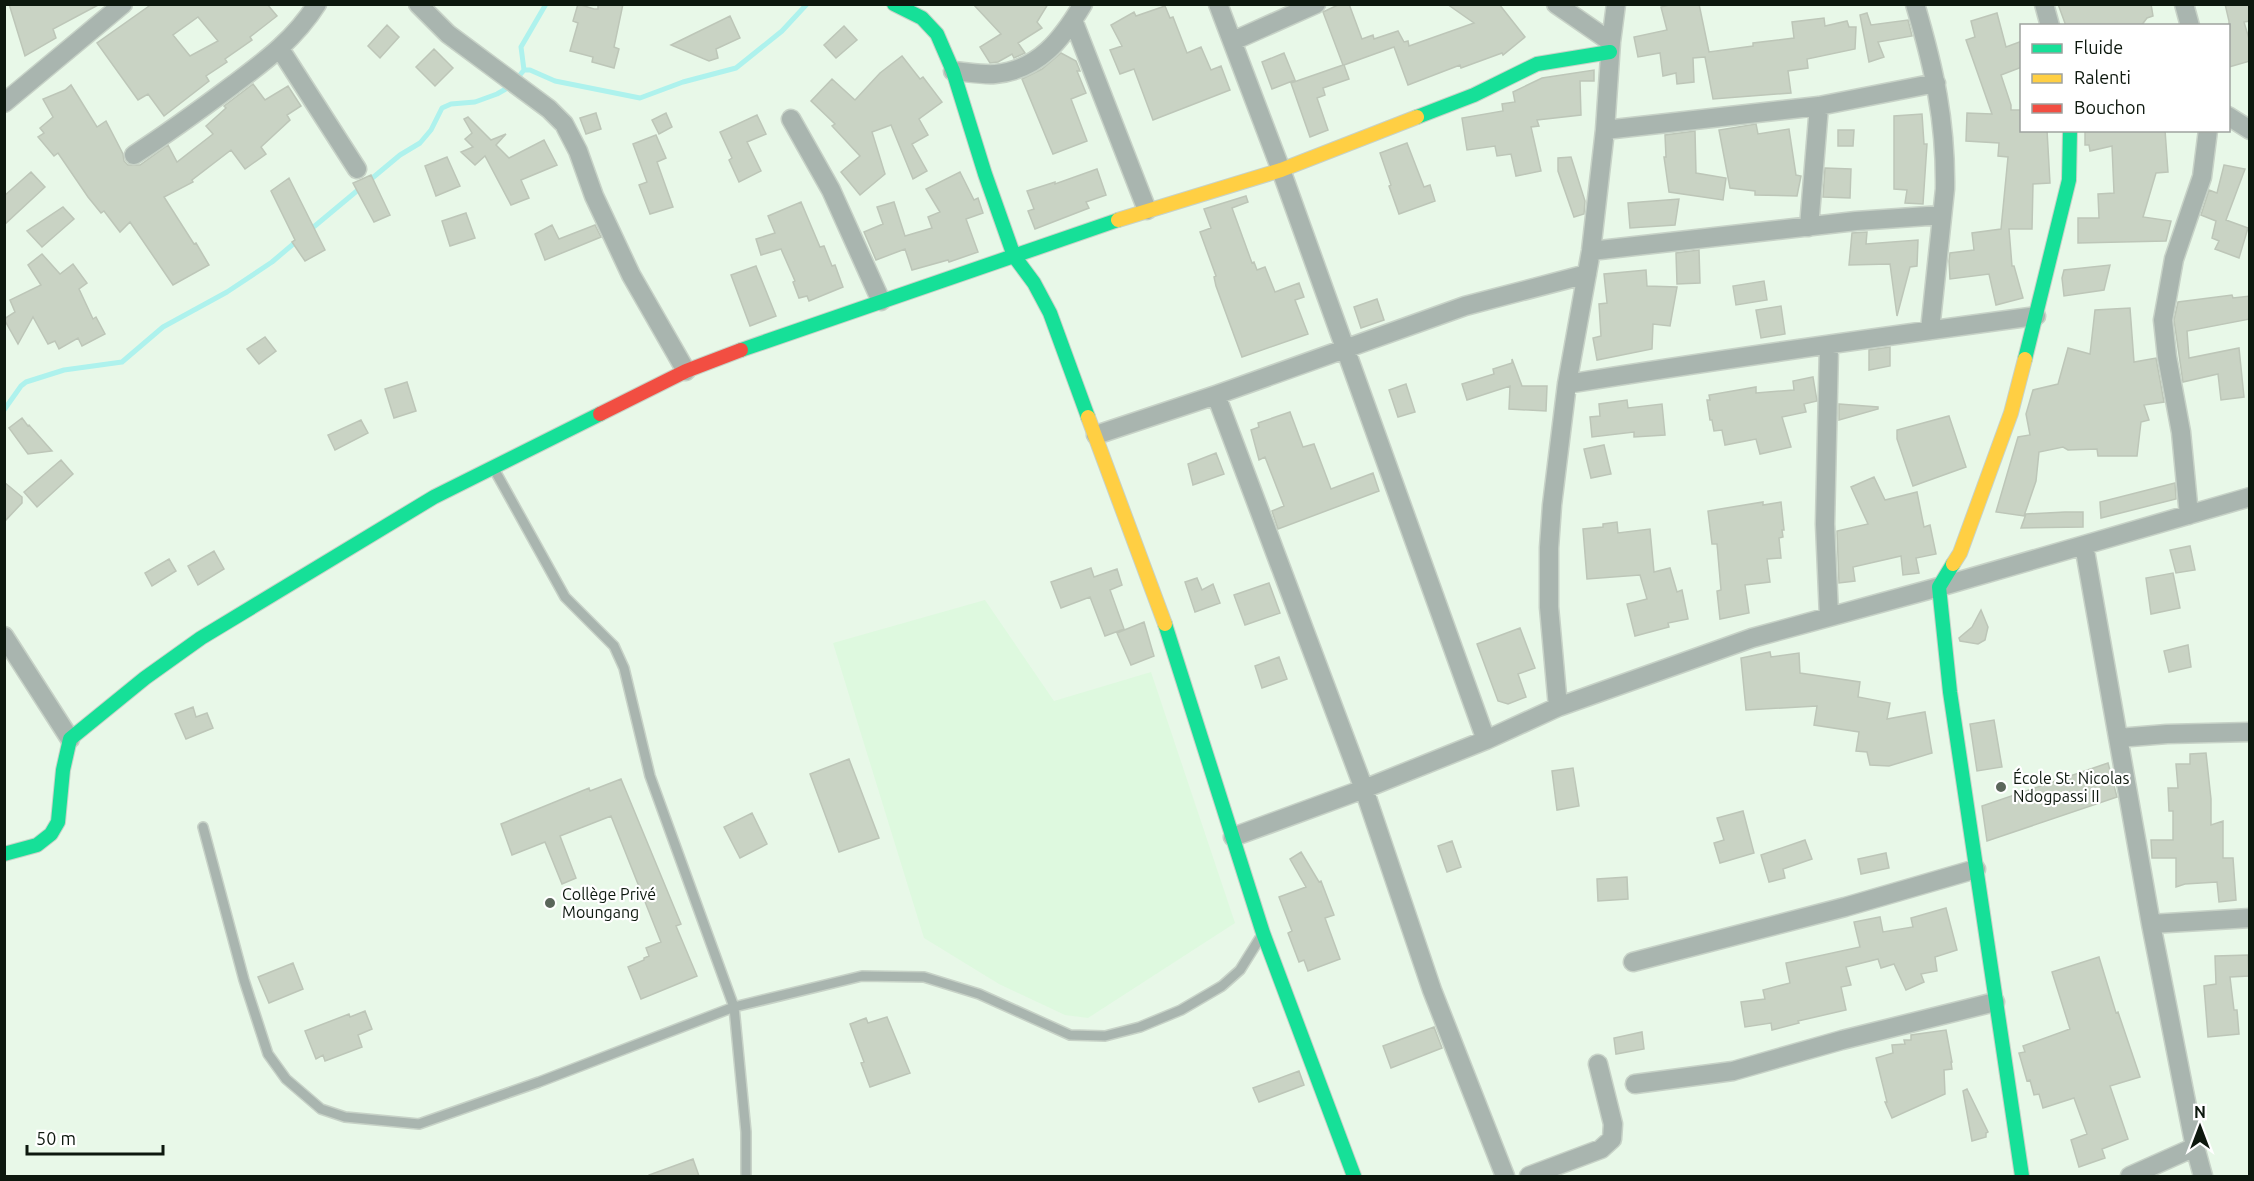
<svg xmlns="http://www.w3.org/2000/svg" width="2254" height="1181" font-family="Ubuntu,sans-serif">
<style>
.built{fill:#def9df}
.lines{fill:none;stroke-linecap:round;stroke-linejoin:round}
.stream{stroke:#aef2ed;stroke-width:5}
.building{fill:#c9d3c4;stroke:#bdc6b8;stroke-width:1.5;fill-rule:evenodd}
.lane-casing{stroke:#c7d2c7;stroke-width:12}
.street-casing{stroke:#c7d2c7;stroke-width:21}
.fast-casing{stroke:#c7d2c7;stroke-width:16}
.slow-casing{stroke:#c7d2c7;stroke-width:16}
.jam-casing{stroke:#c7d2c7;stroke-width:16}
.lane{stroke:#a9b5af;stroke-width:9}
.street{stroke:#a9b5af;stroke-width:18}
.fast{stroke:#16e098;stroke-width:14}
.slow{stroke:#ffcf43;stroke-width:14}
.jam{stroke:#f24e42;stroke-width:14}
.poi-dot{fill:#5a665a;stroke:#fff;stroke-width:2}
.labels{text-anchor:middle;stroke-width:4.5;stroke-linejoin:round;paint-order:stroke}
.poi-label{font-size:16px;fill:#0d180e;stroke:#fff;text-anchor:start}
</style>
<rect width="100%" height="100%" fill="#e8f8e8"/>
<!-- built -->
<path class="built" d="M985,600L1054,701L1151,672L1235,923L1088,1018L1065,1015L999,984L924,938L833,643Z"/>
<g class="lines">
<!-- stream -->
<path class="stream" d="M524,70H530L555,81L640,98L683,82L736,68L782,31L807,4
M524,70L521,47L546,4
M310,230L400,155L420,143L431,130L442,108L451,104L475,102L497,94L511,86L524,70
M4,410L21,386L26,382L64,370L122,362L163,327L227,292L272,262L298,240"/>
</g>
<!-- building -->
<path class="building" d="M9,4H100L53,29L56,38L25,56Z
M152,4H267L277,16L250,37L252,40L225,59L227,62L206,76L209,81L164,116L148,94L138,100L97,43ZM198,17L218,41L190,56L173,35Z
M578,4L594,9H598V4H623L614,47L619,49L614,68L592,62L593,57L570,51L578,23L573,21Z
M973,4H1048L1037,22L1042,28L1018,43L1025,53L1014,58L1012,54L998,62L990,63L980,47L1001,34Z
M1340,4H1349L1362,39L1373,35L1374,39L1398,31L1404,42L1408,41L1409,46L1474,23L1447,4H1499L1525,37L1503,55L1502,53L1461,68L1460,65L1408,85L1394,47L1344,65L1349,79L1323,88L1325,95L1317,98L1328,130L1310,137L1291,83L1343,65L1323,12Z
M1673,4H1699L1709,52L1753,46V43L1794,38L1792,22L1824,18L1825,26L1847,21L1849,27H1856L1855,49L1807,59L1808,68L1788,71L1791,93L1713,99L1705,57L1693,58L1694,82L1677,84L1676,73L1663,76L1660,53L1638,57L1634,37L1667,30L1661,7Z
M2058,4H2151L2153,16L2147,18L2141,26H2066Z
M2225,4H2250V21L2244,22L2250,42V61L2229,67V21Z
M1165,6L1170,18L1173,17L1187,53L1201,47L1211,70L1221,66L1230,90L1153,120L1134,69L1120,74L1110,50L1122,46L1111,25L1134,12L1136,16Z
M1867,13L1871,25L1908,20L1912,36L1878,42L1884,57L1869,62L1860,15Z
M1997,13L2006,47L2022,41V67L2001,75L2011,105V110H2022V130H2047L2050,183L2033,184L2032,229H2009L2012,266H2014L2023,298L1996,305L1989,274L1950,279L1949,261L1950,253L1974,250L1972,233L2001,229L2008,157L1998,156L1999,143L1966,141L1967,113L1992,114L1966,40L1975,37L1971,21Z
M730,16L740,38L716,49L718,58L709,61L671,45Z
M387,25L399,37L380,58L368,46Z
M844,26L857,40L836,58L824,45Z
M434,49L453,68L435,86L416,67Z
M1061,53L1076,61L1080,71H1077L1086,93L1071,99L1087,141L1053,154L1022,79L1042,69Z
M1284,53L1295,80L1272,89L1262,62Z
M902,56L920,79L923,77L942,102L919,119L928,135L912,144L927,171L913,179L891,125L872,132L885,174L860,195L841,172L860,156L832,126L835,124L811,101L832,79L855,100L880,73Z
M1594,70V81H1580L1581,115L1537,120L1539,126L1531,127L1541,171L1516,176L1511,154L1497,156L1495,146L1467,150L1462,118L1503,111L1502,104L1515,102L1513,92L1542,78Z
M253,84L265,100L288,86L301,106L287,115L290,120L261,147L266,154L245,169L231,150L192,180L193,182L164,197L194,244L196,243L209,265L173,285L130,222L120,232L104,211L101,213L88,197L58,153L54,156L38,137L44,133L40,128L53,117L43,99L65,90L71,85L97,127L106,121L123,154L124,161L128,165H140L168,145L177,162L213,134L206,126L226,108L224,106Z
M596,113L601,129L586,134L580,118Z
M666,113L672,127L659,134L652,120Z
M1922,114L1924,144H1927L1923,204L1905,203L1907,190L1894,189V116Z
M757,115L766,134L747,142L761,171L739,182L729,160L732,158L720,132Z
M468,117L491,140L506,134L496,145L509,158L544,140L557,165L521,180L529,198L511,205L485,156L475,165L461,152L473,147L465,139L472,133L464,119Z
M1756,124L1758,134L1789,129L1796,175L1801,176L1797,196L1755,195V191L1730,188L1719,130Z
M1838,130H1854L1853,146H1838Z
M2085,130H2165L2168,172L2156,173L2143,217L2171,221L2166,241L2078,243V218H2099L2098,194L2114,193L2112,146L2090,151L2089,145H2085Z
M1695,131L1696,173L1726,178L1723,200L1669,192L1664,157H1666L1665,135Z
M656,135L666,158L657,162L673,207L650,214L639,185L647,182L633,144Z
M1407,143L1424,187L1430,185L1435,201L1399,214L1389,186L1391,185L1380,153Z
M447,157L460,186L436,196L425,166Z
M1571,157L1585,201L1584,214L1574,217L1558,171V158Z
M2224,165L2245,169L2226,220L2248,228L2239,258L2215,249L2219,241L2212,238L2216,221L2201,215L2209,190L2217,193Z
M1825,168L1851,169L1850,198L1823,197Z
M1097,169L1106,195L1086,202L1089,208L1035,229L1028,211L1034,209L1027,191L1055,182V184Z
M31,172L45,187L4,225V196Z
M960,172L974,200L978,198L983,213L966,219L978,252L949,262L948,260L912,270L905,249L876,260L864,232L883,224L877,207L894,202L905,236L932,228L928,217L940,212L926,189Z
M371,175L390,215L374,222L353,183Z
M289,178L325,250L305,261L292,242L295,240L271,191Z
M1246,196L1248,202L1232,208L1252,263L1254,262L1257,270L1265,267L1275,292L1299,283L1304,297L1295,300L1308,334L1242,357L1216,286L1214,277L1216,276L1200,232L1211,228L1204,209Z
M1679,199L1675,225L1630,228L1628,203Z
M801,202L820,247L824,246L832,266L835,265L843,287L809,301L807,296L799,298L793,282L795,281L781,249L761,255L756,239L775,233L768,216Z
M63,207L74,219L42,247L27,231Z
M466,213L475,238L450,246L442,221Z
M552,225L559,239L595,225L601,237L545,260L535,234Z
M1867,232L1866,244L1918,240L1917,266L1910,267L1897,316L1890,264L1849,265L1852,233Z
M1699,250L1700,283L1677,284L1676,253Z
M42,254L60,274L73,264L87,283L79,289L93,319L96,317L105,334L82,346L78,338L59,349L55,341L48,344L33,317L18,344L4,319L15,312L10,300L41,285L28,265Z
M2110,265L2104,290L2064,296L2062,278L2064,270Z
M756,266L776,316L750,326L731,275Z
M1646,270L1647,286L1677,287L1670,326L1653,324L1652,349L1597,360L1593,338L1601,336L1599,304L1607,303L1604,274Z
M1764,281L1767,300L1736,305L1733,286Z
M2232,295L2233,298L2250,296V319L2187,331L2189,358L2239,348L2244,397L2221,400L2218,374L2183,382L2174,320L2178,302Z
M1377,299L1384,320L1361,328L1354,307Z
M1781,306L1785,334L1761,338L1756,310Z
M2130,308L2134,362L2156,358L2164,402L2144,405L2149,420L2141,422L2137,456H2098L2097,449L2068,450L2063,447L2039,452L2036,481L2024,516L1996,512L2018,437L2030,435L2026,414L2033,390L2058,384L2068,348L2090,354L2095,310Z
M265,337L276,351L259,364L247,349Z
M1890,347V366L1869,370V350Z
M1512,359L1522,386H1547L1546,411L1509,409L1510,386L1467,400L1462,384L1494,374L1493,369L1512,363Z
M1813,377L1817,401L1804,404L1806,412L1782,417L1791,447L1760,454L1756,439L1725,445L1722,430L1714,431L1712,420H1710L1707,400H1710L1709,395L1756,387V393L1794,390L1793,381Z
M407,382L416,411L394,418L385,389Z
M1406,384L1415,412L1398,417L1389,390Z
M1627,400L1628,408L1662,404L1665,435L1634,437V432L1592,437L1590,417L1600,416L1599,404Z
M1839,404L1878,407V409L1839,420Z
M1290,412L1303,447L1314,444L1331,489L1373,473L1379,491L1278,529L1272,511L1284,506L1265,457L1259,460L1251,430L1259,427L1258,423Z
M1949,416L1966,467L1913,486L1897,439V430Z
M22,418L28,426L29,425L52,451L28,454L9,428Z
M361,420L368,433L335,450L328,435Z
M1604,445L1611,474L1591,478L1584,449Z
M1216,453L1224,474L1193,485L1188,464Z
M61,460L73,474L37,507L24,492Z
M1874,477L1885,500L1917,492L1924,527L1930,525L1936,554L1916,558L1919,573L1903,575L1901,556L1853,567L1855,581L1839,583L1837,531L1868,524L1851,487Z
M4,482L22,497V503L4,522Z
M2175,483L2176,499L2101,518L2100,502Z
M1763,502V505L1781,502L1784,530H1782L1783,537L1779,538L1781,558L1767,559L1770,582L1745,585L1749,613L1720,619L1717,591L1721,590L1717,544H1712L1708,511Z
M2065,512H2083V527L2021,528L2026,514Z
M1617,522L1618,533L1650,529L1654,572L1670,568L1677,592L1682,590L1688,619L1668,623L1669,627L1635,636L1627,604L1647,599L1640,575L1587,579L1583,529L1603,527V524Z
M2190,546L2195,570L2176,573L2170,550Z
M214,551L224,569L198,585L188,566Z
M169,559L176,571L152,586L145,573Z
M1091,568L1094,577L1117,569L1122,585L1110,590L1124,629L1105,636L1090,597L1061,608L1051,582Z
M2173,573L2180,608L2151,614L2146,578Z
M1197,578L1202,590L1213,584L1220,603L1195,612L1185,582Z
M1269,583L1280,613L1245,625L1234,595Z
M1981,610L1988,627L1985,640L1978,644L1960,641L1959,638L1972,627Z
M1144,622L1154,656L1131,665L1117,633Z
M1520,628L1535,668L1518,674L1526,697L1508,704L1498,701L1477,644Z
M2188,645L2191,667L2169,672L2164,651Z
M1770,652L1771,657L1799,653L1800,673L1860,682L1858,697L1890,703L1887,719L1925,712L1932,753L1889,766L1870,765L1867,752L1856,751L1859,732L1814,725L1817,706L1746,710L1741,658Z
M1279,657L1287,679L1262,688L1255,666Z
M193,707L196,717L207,713L213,728L186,739L175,714Z
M1994,720L2002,767L1977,771L1970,724Z
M2206,753L2211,799V825L2223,821V858H2233L2236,900L2219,902L2217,882L2185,884L2176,887V858H2152L2151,840H2173V811H2169L2168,788H2178L2176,764H2190V754Z
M849,759L879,838L839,852L810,774Z
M2108,763L2117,797L1987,841L1982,806Z
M1573,768L1579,806L1557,810L1552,771Z
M621,779L681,924L676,926L697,976L641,999L628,967L644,960V958L649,956L646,948L661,942L611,816L560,836L576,878L562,884L545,842L512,855L501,824L589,788L590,791Z
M1743,811L1754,853L1720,863L1714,843L1724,840L1717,818Z
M752,813L767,844L740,858L724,827Z
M1805,840L1812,859L1783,869L1785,878L1769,882L1761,855Z
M1452,841L1461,867L1447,872L1438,846Z
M1301,852L1319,882L1321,881L1334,915L1325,918L1340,959L1308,971L1304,960L1299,962L1288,933L1292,931L1279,897L1306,887L1290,859Z
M1886,853L1889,868L1861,874L1858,859Z
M1627,877L1628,899L1598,901L1597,879Z
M1946,908L1957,950L1935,957L1937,971L1921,974L1924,982L1906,990L1894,964L1881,968L1878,959L1846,967L1851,985L1841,987L1846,1010L1798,1021L1799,1023L1772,1030L1771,1023L1745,1027L1741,1002L1765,999L1763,990L1790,983L1786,963L1860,947L1854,922L1880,917L1883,932L1913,927L1911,918Z
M2248,955L2249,976L2230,977L2234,1010H2237L2239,1034L2208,1037L2204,986L2216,984L2215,956Z
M2099,957L2116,1013L2118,1012L2140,1077L2110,1086L2128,1139L2102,1149L2105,1158L2079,1167L2071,1140L2087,1134L2074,1098L2043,1108L2039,1094L2034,1095L2030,1080L2027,1081L2019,1053L2025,1052L2023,1046L2070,1029L2052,972Z
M293,963L303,989L269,1003L258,977Z
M365,1011L372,1029L358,1035L362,1047L325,1061L323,1055L316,1059L305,1031L349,1014L350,1017Z
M887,1017L910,1073L870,1087L861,1063L864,1062L850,1024L866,1018L868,1023Z
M1434,1027L1442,1048L1391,1068L1383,1046Z
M1946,1030L1952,1062H1951L1952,1069L1944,1070L1945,1094L1892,1118L1885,1102H1887L1876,1058L1893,1053L1892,1045L1905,1044L1904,1040H1911V1035Z
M1642,1032L1644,1049L1616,1054L1614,1038Z
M1299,1071L1304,1085L1259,1102L1253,1088Z
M1967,1089L1988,1132L1986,1133V1137L1972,1141L1963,1091Z
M693,1159L699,1176H649V1175Z"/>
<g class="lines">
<defs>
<path id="lane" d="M494,469L565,597L614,646L624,668L650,776L734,1007L746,1132V1176
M203,827L244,980L268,1054L286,1079L321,1109L345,1117L419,1124L539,1082L734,1007L862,976L924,977L979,994L1070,1035L1105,1036L1140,1027L1181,1010L1222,986L1240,970L1260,938"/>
<path id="street" d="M418,4L448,34L549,109L564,124L578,151L594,196L631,275L686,371
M1218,4L1281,170L1486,740
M1556,4L1611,42
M1915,4C1934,68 1946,121 1945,189L1930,330
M2044,4L2050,26
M2184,4L2190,26
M1073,20L1147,210
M1233,41L1316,4
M280,49L357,169
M953,71C967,72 982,75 995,74C1039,70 1062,39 1083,4
M4,103L123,4
M2228,116L2250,130
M791,119L831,190L881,301
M1605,130L1819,106L1936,83
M134,155C168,133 201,109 233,85C265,61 295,39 317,4
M1809,227L1819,106
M1591,251L1856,221L1942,215
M1567,384C1723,359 1879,337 2036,316
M1216,395L1364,789L1432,990L1505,1176
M1096,435L1216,395L1465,306L1587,274
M2189,515L2181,432L2167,357L2163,320L2174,259L2202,177L2208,130
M2084,545L2151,924L2195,1147L2203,1176
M1829,616L1825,524L1829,346
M4,636L70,739
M1558,707L1549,607V548L1552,505L1567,384L1591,251L1605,130L1611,42L1616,4
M2118,738L2167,734L2250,732
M1233,837L1364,789L1486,740L1558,707L1752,638L1939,587L2250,497
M2151,924L2250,918
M1633,962L1845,907L1976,869
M1635,1084L1733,1071L1842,1040L1995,1002
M1529,1176L1601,1149L1612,1139L1613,1124L1598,1064
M2130,1176L2195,1147"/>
<path id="fast" d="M894,4L922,18L937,34L953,71L985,174L1014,256L1034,283L1050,313L1088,417
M1417,117L1474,95L1537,64L1610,52
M741,350L1118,220
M2025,359L2069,180L2070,130
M1953,564L1939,587L1950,692L2022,1176
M1165,624L1263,933L1354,1176
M4,854L37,845L51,834L58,822L63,770L70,739L145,678L201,638L434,497L600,414"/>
<path id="slow" d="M1118,220L1281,170L1417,117
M1088,417L1165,624
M1953,564L1960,553L2011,413L2025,359"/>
<path id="jam" d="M600,414L686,371L741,350"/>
</defs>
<!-- lane casing -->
<use href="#lane" class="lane-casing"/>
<!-- street casing -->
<use href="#street" class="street-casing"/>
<!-- fast casing -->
<use href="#fast" class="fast-casing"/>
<!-- slow casing -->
<use href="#slow" class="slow-casing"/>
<!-- jam casing -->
<use href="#jam" class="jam-casing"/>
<!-- lane -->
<use href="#lane" class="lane"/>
<!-- street -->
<use href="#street" class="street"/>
<!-- fast -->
<use href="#fast" class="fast"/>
<!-- slow -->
<use href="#slow" class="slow"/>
<!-- jam -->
<use href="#jam" class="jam"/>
</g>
<!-- markers -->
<g class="poi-dot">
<circle cx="2001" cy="787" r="6"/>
<circle cx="550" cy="903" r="6"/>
</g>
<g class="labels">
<!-- poi labels -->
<g class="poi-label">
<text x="2013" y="784">École St. Nicolas<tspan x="2013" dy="18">Ndogpassi II</tspan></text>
<text x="562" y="900">Collège Privé<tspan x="562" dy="18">Moungang</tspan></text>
</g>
</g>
<!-- border -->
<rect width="2254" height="1181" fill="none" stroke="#0d180e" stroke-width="12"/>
<!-- legend -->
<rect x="2020" y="24" width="210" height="108" fill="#ffffff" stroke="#9ea39f" stroke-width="1.5"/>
<rect x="2032" y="44" width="30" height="9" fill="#16e098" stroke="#9ea39f" stroke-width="1.5"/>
<text x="2074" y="54" font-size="18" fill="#0d180e">Fluide</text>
<rect x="2032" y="74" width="30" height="9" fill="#ffcf43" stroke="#9ea39f" stroke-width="1.5"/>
<text x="2074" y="84" font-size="18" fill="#0d180e">Ralenti</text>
<rect x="2032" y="104" width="30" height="9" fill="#f24e42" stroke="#9ea39f" stroke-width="1.5"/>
<text x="2074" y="114" font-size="18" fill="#0d180e">Bouchon</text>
<!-- north arrow -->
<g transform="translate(2200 1127)" stroke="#ffffff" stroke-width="4.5" paint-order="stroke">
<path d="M0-4.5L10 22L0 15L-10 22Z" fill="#0d180e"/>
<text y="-9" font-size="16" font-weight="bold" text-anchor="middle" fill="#0d180e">N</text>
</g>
<!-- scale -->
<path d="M27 1145v9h136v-9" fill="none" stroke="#0d180e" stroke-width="3"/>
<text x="36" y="1145" font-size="18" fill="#0d180e" stroke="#ffffff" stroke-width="4.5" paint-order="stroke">50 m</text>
</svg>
